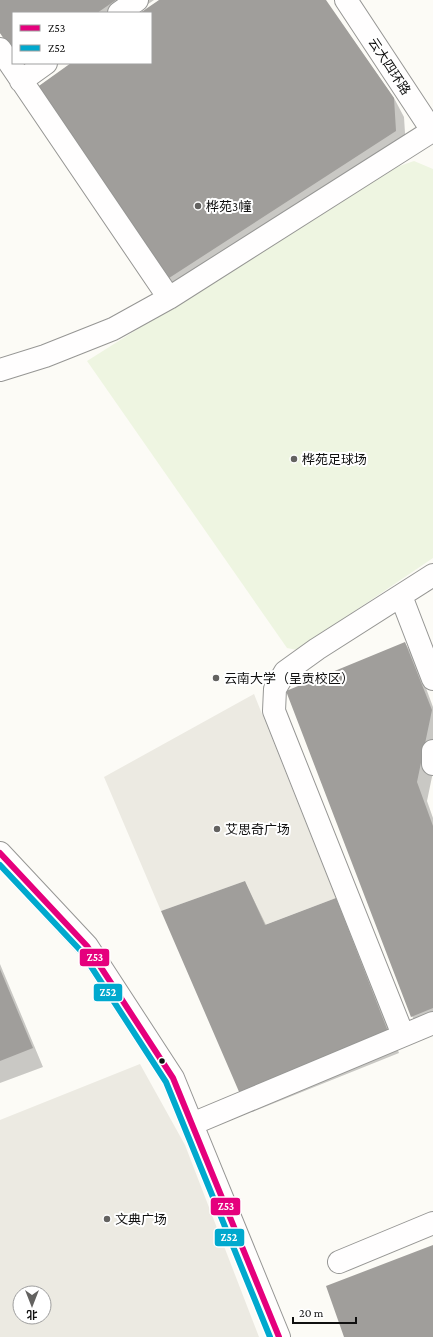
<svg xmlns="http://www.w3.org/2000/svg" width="433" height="1337" font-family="'Crimson Pro','Noto Sans SC',serif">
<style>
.pitch{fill:#eef5e1}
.plaza{fill:#eceae2;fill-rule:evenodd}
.shadow{fill:#0003}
.building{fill:#a09e9b}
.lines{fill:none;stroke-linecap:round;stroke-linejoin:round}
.minor-casing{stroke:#969694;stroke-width:24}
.minor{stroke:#fffefe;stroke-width:22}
.bus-1-casing{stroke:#fff;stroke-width:9}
.bus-2-casing{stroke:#fff;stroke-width:9}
.bus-1{stroke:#e5007d;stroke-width:6}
.bus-2{stroke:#00a9ce;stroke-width:6}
.poi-dot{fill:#636260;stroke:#fff;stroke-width:1.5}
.bus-dot{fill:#101010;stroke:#fff;stroke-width:1.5}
.labels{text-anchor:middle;stroke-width:4;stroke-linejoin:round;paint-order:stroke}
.street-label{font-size:13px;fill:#101010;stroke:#fff}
.poi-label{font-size:13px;fill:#101010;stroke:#fff;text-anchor:start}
.line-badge{stroke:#fff;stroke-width:1.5}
.badge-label{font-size:11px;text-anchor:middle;font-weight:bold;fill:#fff}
</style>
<rect width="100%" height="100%" fill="#fcfbf6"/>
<!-- pitch -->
<path class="pitch" d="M414,161L433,169V558L297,650L287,648L87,361L391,169Z"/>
<!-- plaza -->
<path class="plaza" d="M254,694L336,898L265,925L245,881L161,911L104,777Z
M140,1064L185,1145L259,1337H0V1120ZM20,1293H44V1317H20Z"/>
<!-- shadow -->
<path class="shadow" d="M0,0H154L135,13H13V53L0,33Z
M160,0H325L394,98L404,117L406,149L178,298L72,63H151V13H142Z
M19,63H60L41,76Z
M405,643L416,661L433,707V772L427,801L433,818V1030L422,1035L412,1016Z
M245,882L266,925L335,899L346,917L399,1053L252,1112L241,1094Z
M0,964L43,1067L0,1083Z"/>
<!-- building -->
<path class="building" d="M0,0H116L97,13H13V51L0,33Z
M159,0H326L394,98L396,131L166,280L36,88L71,63H151V13H140Z
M405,642L432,710L417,782L433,826V1008L411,1017L286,691Z
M245,881L265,925L336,898L389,1034L240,1094L161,911Z
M0,969L33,1048L0,1061Z
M433,1245V1337H344L326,1286Z"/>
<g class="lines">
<defs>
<path id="minor" d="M346,0L433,132
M119,13L137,0
M0,49L169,298
M21,81L46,63
M0,370L45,356L113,329L169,298L432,131
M401,596L433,679
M433,751V764
M0,853L87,946L173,1078L279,1337
M403,1035L274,711L275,689L285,672L317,649L433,575
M192,1124L433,1023
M339,1262L433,1223"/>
</defs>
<!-- minor casing -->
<use href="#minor" class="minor-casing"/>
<!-- minor -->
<use href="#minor" class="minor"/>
<defs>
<path id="bus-1" d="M0,853L87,946L173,1078L279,1337"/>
<path id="bus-2" d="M0,865L81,951L166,1082L270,1337"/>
</defs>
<!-- bus-1 casing -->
<use href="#bus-1" class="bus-1-casing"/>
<!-- bus-2 casing -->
<use href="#bus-2" class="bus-2-casing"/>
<!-- bus-1 -->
<use href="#bus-1" class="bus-1"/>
<!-- bus-2 -->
<use href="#bus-2" class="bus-2"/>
</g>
<!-- markers -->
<g class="poi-dot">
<circle cx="198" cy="206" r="4"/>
<circle cx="294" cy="459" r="4"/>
<circle cx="216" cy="678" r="4"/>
<circle cx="217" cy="829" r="4"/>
<circle cx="107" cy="1219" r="4"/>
</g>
<circle class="bus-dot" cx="162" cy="1061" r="3.5"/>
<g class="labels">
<!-- street labels -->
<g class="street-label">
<text transform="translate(390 66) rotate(57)" y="5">云大四环路</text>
</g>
<!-- poi labels -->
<g class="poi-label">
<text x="206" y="211">桦苑3幢</text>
<text x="302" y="464">桦苑足球场</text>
<text x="224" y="683">云南大学（呈贡校区）</text>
<text x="225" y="834">艾思奇广场</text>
<text x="115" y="1224">文典广场</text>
</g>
</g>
<g class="line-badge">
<rect x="79" y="948" width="31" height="19" rx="4" fill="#e5007d"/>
<rect x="93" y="983" width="30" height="19" rx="4" fill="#00a9ce"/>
<rect x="210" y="1197" width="31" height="19" rx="4" fill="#e5007d"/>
<rect x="214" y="1228" width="31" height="19" rx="4" fill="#00a9ce"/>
</g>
<g class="badge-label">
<text x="95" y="961">Z53</text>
<text x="108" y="996">Z52</text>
<text x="226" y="1210">Z53</text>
<text x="229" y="1241">Z52</text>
</g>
<!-- legend -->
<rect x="12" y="12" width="140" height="52" fill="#ffffff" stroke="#9f9f9f"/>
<rect x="20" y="25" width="20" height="6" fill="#e5007d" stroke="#9f9f9f"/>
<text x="48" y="32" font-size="12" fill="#101010">Z53</text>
<rect x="20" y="45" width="20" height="6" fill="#00a9ce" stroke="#9f9f9f"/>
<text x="48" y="52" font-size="12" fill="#101010">Z52</text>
<!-- north arrow -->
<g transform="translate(32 1305) rotate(180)"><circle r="19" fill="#ffffff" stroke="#9f9f9f"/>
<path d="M0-3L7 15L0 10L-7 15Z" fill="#636260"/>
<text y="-6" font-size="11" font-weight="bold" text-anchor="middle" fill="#101010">北</text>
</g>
<!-- scale -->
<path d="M293 1317v6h63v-6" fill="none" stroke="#101010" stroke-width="2"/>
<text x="299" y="1317" font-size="12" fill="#101010" stroke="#ffffff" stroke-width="3" paint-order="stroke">20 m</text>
</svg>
